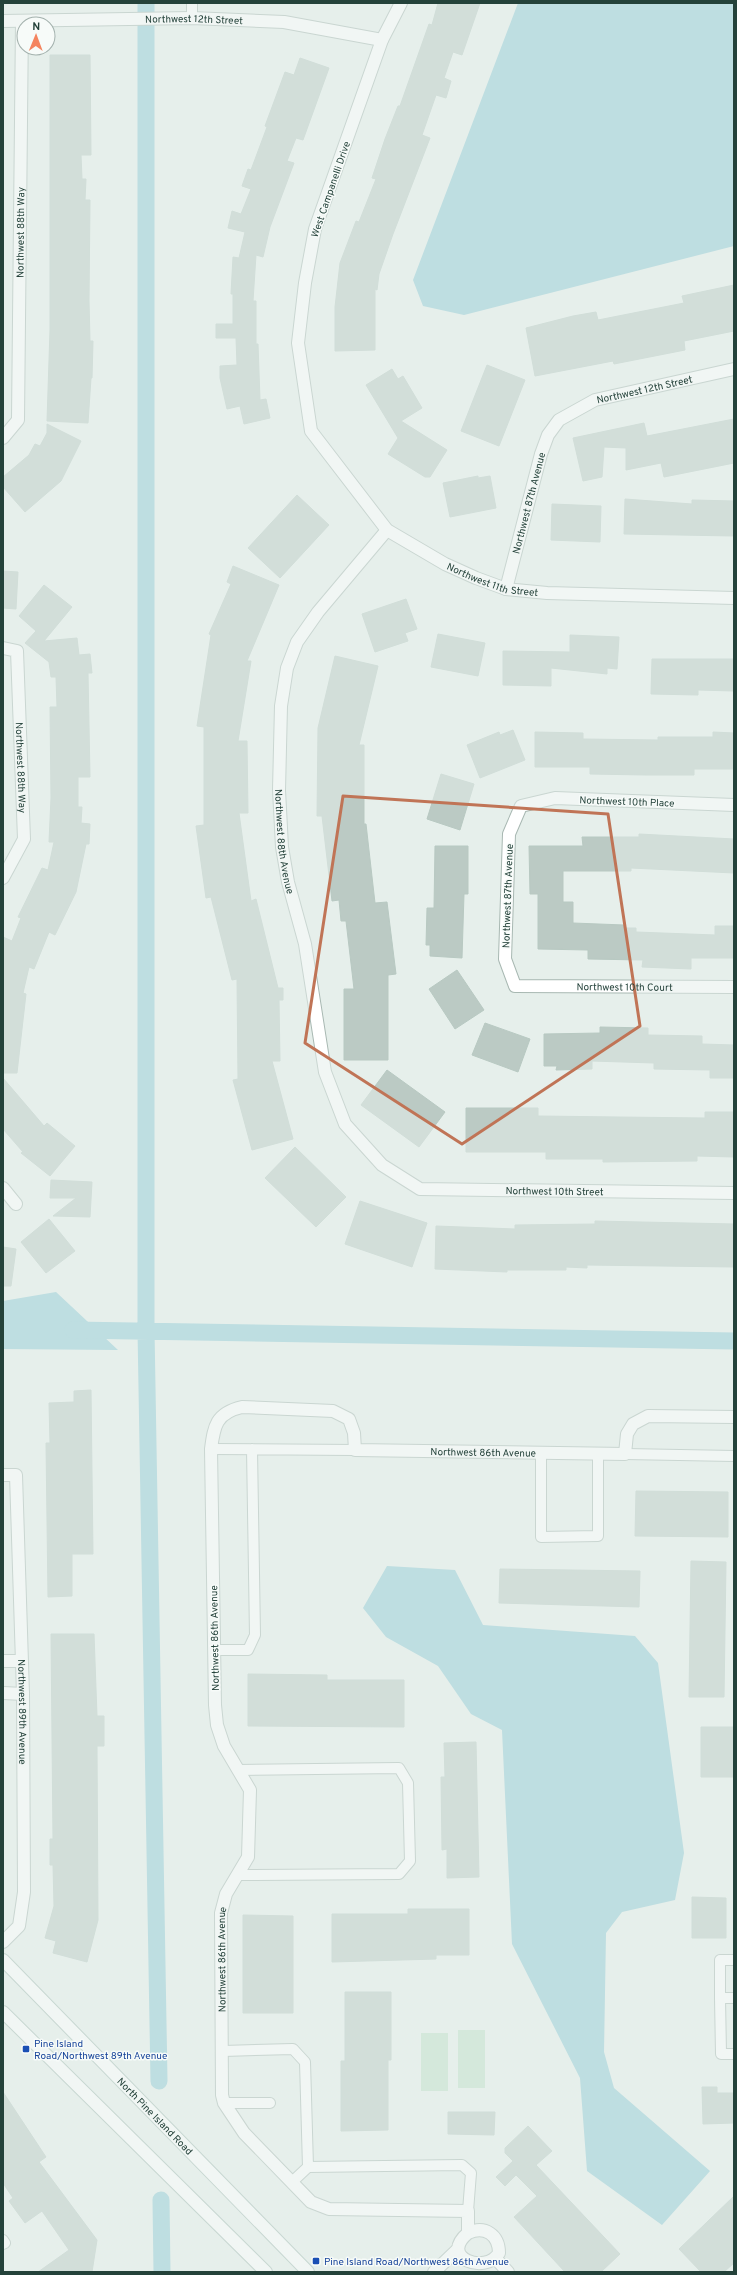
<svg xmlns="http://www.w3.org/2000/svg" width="737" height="2275" font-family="Overpass,sans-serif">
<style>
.green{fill:#bfe0c8}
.water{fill:#8ec9d4}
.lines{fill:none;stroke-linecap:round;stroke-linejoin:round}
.canal{stroke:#8ec9d4;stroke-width:17}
.building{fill:#bbcac4;stroke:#b8c9c2}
.lane-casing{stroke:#a8b8b2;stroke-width:12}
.street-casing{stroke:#a8b8b2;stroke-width:14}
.secondary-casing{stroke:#a4bbb3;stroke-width:14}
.lane{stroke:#fff;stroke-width:10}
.street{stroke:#fff;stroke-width:12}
.secondary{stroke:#fff;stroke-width:12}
.marked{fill:none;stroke:#c07456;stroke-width:3;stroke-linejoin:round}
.transit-dot{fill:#1a4fb4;stroke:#f7fbf9;stroke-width:1.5}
.labels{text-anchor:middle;stroke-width:3;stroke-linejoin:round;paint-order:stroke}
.street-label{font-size:10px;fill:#24423a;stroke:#f7fbf9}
.transit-label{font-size:10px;fill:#164399;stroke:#f7fbf9;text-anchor:start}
</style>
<rect width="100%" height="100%" fill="#e6efeb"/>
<!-- green -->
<path class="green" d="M458,2030H485V2088H458Z
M421,2033H448V2091H421Z"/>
<!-- water -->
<path class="water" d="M518,3H734V246L464,315L423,306L413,280Z
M56,1292L118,1350L3,1349V1301Z
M387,1566L455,1570L483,1625L635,1636L658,1663L684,1853L675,1900L622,1912L606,1933L604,2052L614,2088L710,2171L662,2225L587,2171L580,2078L512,1944L502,1730L471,1714L438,1666L386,1637L363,1608Z"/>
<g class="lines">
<!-- canal -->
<path class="canal" d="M146,3V1330L159,2081
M73,1330L734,1341
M161,2200L162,2272"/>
</g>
<!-- building -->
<path class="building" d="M438,3H480L462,55L453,52L444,78L451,81L446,98L436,95L422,135L430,138L393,234L379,274L377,290L375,289V350L335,351V307L340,263L356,221L359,222L376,179L372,178L385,139L398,106H400L429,24L432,25Z
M50,55H90L91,155H81L82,179H86L85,200H90L89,301L90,341H93L92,378H91L88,423L47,421L50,330Z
M300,58L329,68L303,140L296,138L287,161L294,163L270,227L263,257L256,255L253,301H256V344H258L260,400L266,399L270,418L244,424L240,406L227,409L220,378V366L237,365L236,338H216V324H233V294H231L233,257L239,258L245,232L228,228L232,211L241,214L251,189L242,186L248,169L251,170L267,127L265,126L285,72L294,75Z
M734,285V331L684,341L685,350L614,364L613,361L535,376L526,328L573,316L596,312L598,320L684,303L682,296Z
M487,365L525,380L499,446L461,431Z
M392,369L398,379L403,376L422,408L401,421L447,450L430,477H425L388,454L398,438L366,385Z
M734,419V463L664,477L661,463L626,470V448L604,447L602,477L583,481L573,438L644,423L647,436Z
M47,424L81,441L61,481L25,512L3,487V477L29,455L35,444L40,446L47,433Z
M478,476V478L490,476L496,508L450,517L443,483Z
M297,495L329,525L280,578L248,548Z
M625,499L692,504V500L734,501V536L624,534Z
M552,504L601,506L600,542L551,540Z
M233,566L279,585L247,661H251L238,741H247L248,813H239L251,901L256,899L278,988H283V1000H279L280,1061H272L293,1139L252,1150L233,1080L238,1079L237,979L232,980L211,897L206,898L196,826L204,825V727L197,726L211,635L209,634L231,584L227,582Z
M3,571L18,572L16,609L3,608Z
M44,585L72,607L44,641L77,638L79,655L90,654L92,673H88L90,777H78V807H82L81,823L90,824L89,844H86L76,892L55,935L49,932L34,969L29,967L23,993L26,994L17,1073H3V937L12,941L21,918L18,917L42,868L48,870L54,842H49L51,798L50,707H57L56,677H51L49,662L25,643L36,631L19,616Z
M406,599L417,629L405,633L408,641L375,652L362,614Z
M438,634L485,643L478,676L431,667Z
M570,635L619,637L617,669L607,668V674L551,668V686L503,685V651L570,652Z
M335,656L378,666L359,745H364V824H366L375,903L387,902L396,974L388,975V1060H344V989H354L346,921H341L339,900L332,901L322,816H317L318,728Z
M652,659H734V691L698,690V695L651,694Z
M513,730L525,760L480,778L467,745L499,732L500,735Z
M535,732L583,733V739L658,740V737H713V732L734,733V769H694V775H646L590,774V767H535Z
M441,774L474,784L460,830L427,819Z
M639,834L734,839V873L631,868V871H563V902H573V923L624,925V928H636V932L715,935V926H734V958H691V969L642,967L643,960L588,959V950L538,949V894H530L529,846H583L582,837H639Z
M435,846H468V894H464L462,958L430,956V945H426L427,908H434Z
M457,970L484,1010L455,1029L429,989Z
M485,1023L530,1039L518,1072L472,1055Z
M600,1027L648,1028V1035L702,1036V1044L734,1045V1078H710V1070L654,1069V1063L592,1061V1069L556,1070L557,1066H544V1034L600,1033Z
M387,1070L445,1112L419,1147L361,1105Z
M3,1078L44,1126L47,1123L75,1146L50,1176L21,1153L23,1152L3,1129Z
M466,1108H538V1116L618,1117L705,1118V1112H734V1157L697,1156V1161L603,1162V1159H546V1152H466Z
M295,1147L346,1197L316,1227L265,1178Z
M51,1180L92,1182L90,1217L53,1216L76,1198H50Z
M360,1201L427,1223L412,1267L345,1244Z
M49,1219L75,1251L46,1273L21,1242Z
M595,1221L734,1224V1267L587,1265V1268L566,1267V1270H507V1272L435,1269L436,1226L515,1229V1225L595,1224Z
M3,1247L16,1249L11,1286H3Z
M91,1390L93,1554H72V1596L48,1597L46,1443H50L49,1403L74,1402V1391Z
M636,1491L728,1492V1537L635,1536Z
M691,1561L726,1562L724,1697H689Z
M500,1569L640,1571L639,1607L499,1603Z
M51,1634H94L97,1716H104V1746H97L98,1920L87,1962L53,1953L56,1941L45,1938L54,1906L53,1865H50V1839H53Z
M248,1674L327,1675V1680H404V1727L248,1726Z
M701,1727H734V1777H701Z
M476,1742L479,1877L447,1878V1849L442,1850L441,1777H445L444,1743Z
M692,1897L726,1898V1938H692Z
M408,1909H469V1955H436V1959L332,1962V1914H408Z
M243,1915L293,1916V2013H243Z
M345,1992H391V2060H388V2130L341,2131V2061H345Z
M702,2087H717V2093H734V2123L703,2124Z
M3,2092L46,2157L39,2162L97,2240L92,2272H38L69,2250L42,2211L25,2223L9,2201L13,2198L3,2183Z
M448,2112H495L494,2135L448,2134Z
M528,2126L552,2151L536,2165L620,2254L601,2272H565L514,2217L537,2196L516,2175L505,2186L496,2177L513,2161L505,2153V2148Z
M734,2196V2263L724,2272H701L679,2249Z"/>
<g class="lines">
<defs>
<path id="lane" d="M192,18V3
M211,1449L355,1450
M541,1454V1537L598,1536V1454
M625,1454L734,1456
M214,1650H248L255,1635L252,1449
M238,1875L399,1874L410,1861L408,1783L399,1768L238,1770
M720,1998V1960H734
M734,1998H720L721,2054H734
M223,2051L293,2049L305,2062L308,2167L462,2165L471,2173L468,2211
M224,2103H270
M292,2182L308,2167
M3,2240L5,2243L3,2244"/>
<g id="street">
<path id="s1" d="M401,3L382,40L315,229L305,283L298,343L311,431L387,530L445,564L476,578L506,589L547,593L734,598"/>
<path id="s2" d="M3,21L192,18L284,22L382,40"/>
<path id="s3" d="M3,438L18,420L22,21"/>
<path id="s4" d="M387,530L318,612L297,642L287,668L281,706L279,790L282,847L288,882L305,944L325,1072L345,1124L382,1165L420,1189L734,1193"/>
<path id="s5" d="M506,589L541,454L548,435L559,420L595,400L734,369"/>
<path id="s6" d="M3,648L17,651L24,839L3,878"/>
<path id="s7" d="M734,805L555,798L521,806L509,834L505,959L515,986L734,987"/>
<path d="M3,1188L16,1204"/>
<path id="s8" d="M3,1475H16L23,1694L24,1892L19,1926L3,1942"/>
<path d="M3,1661H21"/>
<path d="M3,1693L23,1694"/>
<path id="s9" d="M468,2233C485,2225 499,2235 499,2253C486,2275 438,2258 468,2233V2211L329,2209L311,2202L244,2133L224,2103L222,2095L221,1913L226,1894L248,1857L250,1790L224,1746L217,1725L215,1705L211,1449C214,1426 216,1413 242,1407L333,1411L349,1419L354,1433L355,1450L625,1454L627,1434L633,1424L648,1416L734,1417"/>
<path d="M497,2260L508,2272"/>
<path d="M434,2272L458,2249"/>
</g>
<g id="secondary">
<path id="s10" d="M3,1960L308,2272"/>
<path d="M3,2012L266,2272"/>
</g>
</defs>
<!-- lane casing -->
<use href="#lane" class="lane-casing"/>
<!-- street casing -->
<use href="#street" class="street-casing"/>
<!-- secondary casing -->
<use href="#secondary" class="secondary-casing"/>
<!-- lane -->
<use href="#lane" class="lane"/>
<!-- street -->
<use href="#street" class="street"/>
<!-- secondary -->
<use href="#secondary" class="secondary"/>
</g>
<!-- marked area -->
<path d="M0 0H737V2275H0ZM343,796L608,814L640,1026L462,1144L305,1043Z" fill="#e6efeb" fill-opacity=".55" fill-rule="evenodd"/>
<path class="marked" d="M343,796L608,814L640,1026L462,1144L305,1043Z"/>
<!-- markers -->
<g class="transit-dot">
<rect x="22" y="2045" width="8" height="8" rx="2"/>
<rect x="312" y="2257" width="8" height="8" rx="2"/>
</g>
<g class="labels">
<!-- street labels -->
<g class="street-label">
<text dy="4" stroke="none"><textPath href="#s2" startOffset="191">Northwest 12th Street</textPath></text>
<text transform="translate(330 189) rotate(-71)" y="4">West Campanelli Drive</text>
<text dy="4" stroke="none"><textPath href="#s3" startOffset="211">Northwest 88th Way</textPath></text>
<text dy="4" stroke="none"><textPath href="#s5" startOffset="270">Northwest 12th Street</textPath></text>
<text dy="4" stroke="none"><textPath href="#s5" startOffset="89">Northwest 87th Avenue</textPath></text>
<text dy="4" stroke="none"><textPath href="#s1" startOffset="689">Northwest 11th Street</textPath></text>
<text dy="4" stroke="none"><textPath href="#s6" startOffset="131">Northwest 88th Way</textPath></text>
<text transform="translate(627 801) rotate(2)" y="4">Northwest 10th Place</text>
<text dy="4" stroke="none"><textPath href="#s4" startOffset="346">Northwest 88th Avenue</textPath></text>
<text transform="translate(507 896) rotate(-88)" y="4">Northwest 87th Avenue</text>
<text dy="4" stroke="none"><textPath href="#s7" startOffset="508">Northwest 10th Court</textPath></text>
<text dy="4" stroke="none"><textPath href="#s4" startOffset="871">Northwest 10th Street</textPath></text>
<text dy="4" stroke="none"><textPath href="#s9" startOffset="1424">Northwest 86th Avenue</textPath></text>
<text transform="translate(214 1638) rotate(-91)" y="4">Northwest 86th Avenue</text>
<text dy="4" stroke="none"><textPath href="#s8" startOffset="250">Northwest 89th Avenue</textPath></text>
<text dy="4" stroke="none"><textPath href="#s9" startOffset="572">Northwest 86th Avenue</textPath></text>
<text dy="4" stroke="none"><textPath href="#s10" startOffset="218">North Pine Island Road</textPath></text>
</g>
<!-- transit labels -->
<g class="transit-label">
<text x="34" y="2047">Pine Island<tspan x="34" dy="12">Road/Northwest 89th Avenue</tspan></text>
<text x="324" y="2265">Pine Island Road/Northwest 86th Avenue</text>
</g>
</g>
<!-- border -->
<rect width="737" height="2275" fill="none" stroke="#24423a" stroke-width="8"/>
<!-- north arrow -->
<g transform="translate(36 36) rotate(1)"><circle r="19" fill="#f7fbf9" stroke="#a3b1ad"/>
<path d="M0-3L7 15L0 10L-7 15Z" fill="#f4845f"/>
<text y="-6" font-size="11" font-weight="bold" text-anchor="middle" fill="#24423a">N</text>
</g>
</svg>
